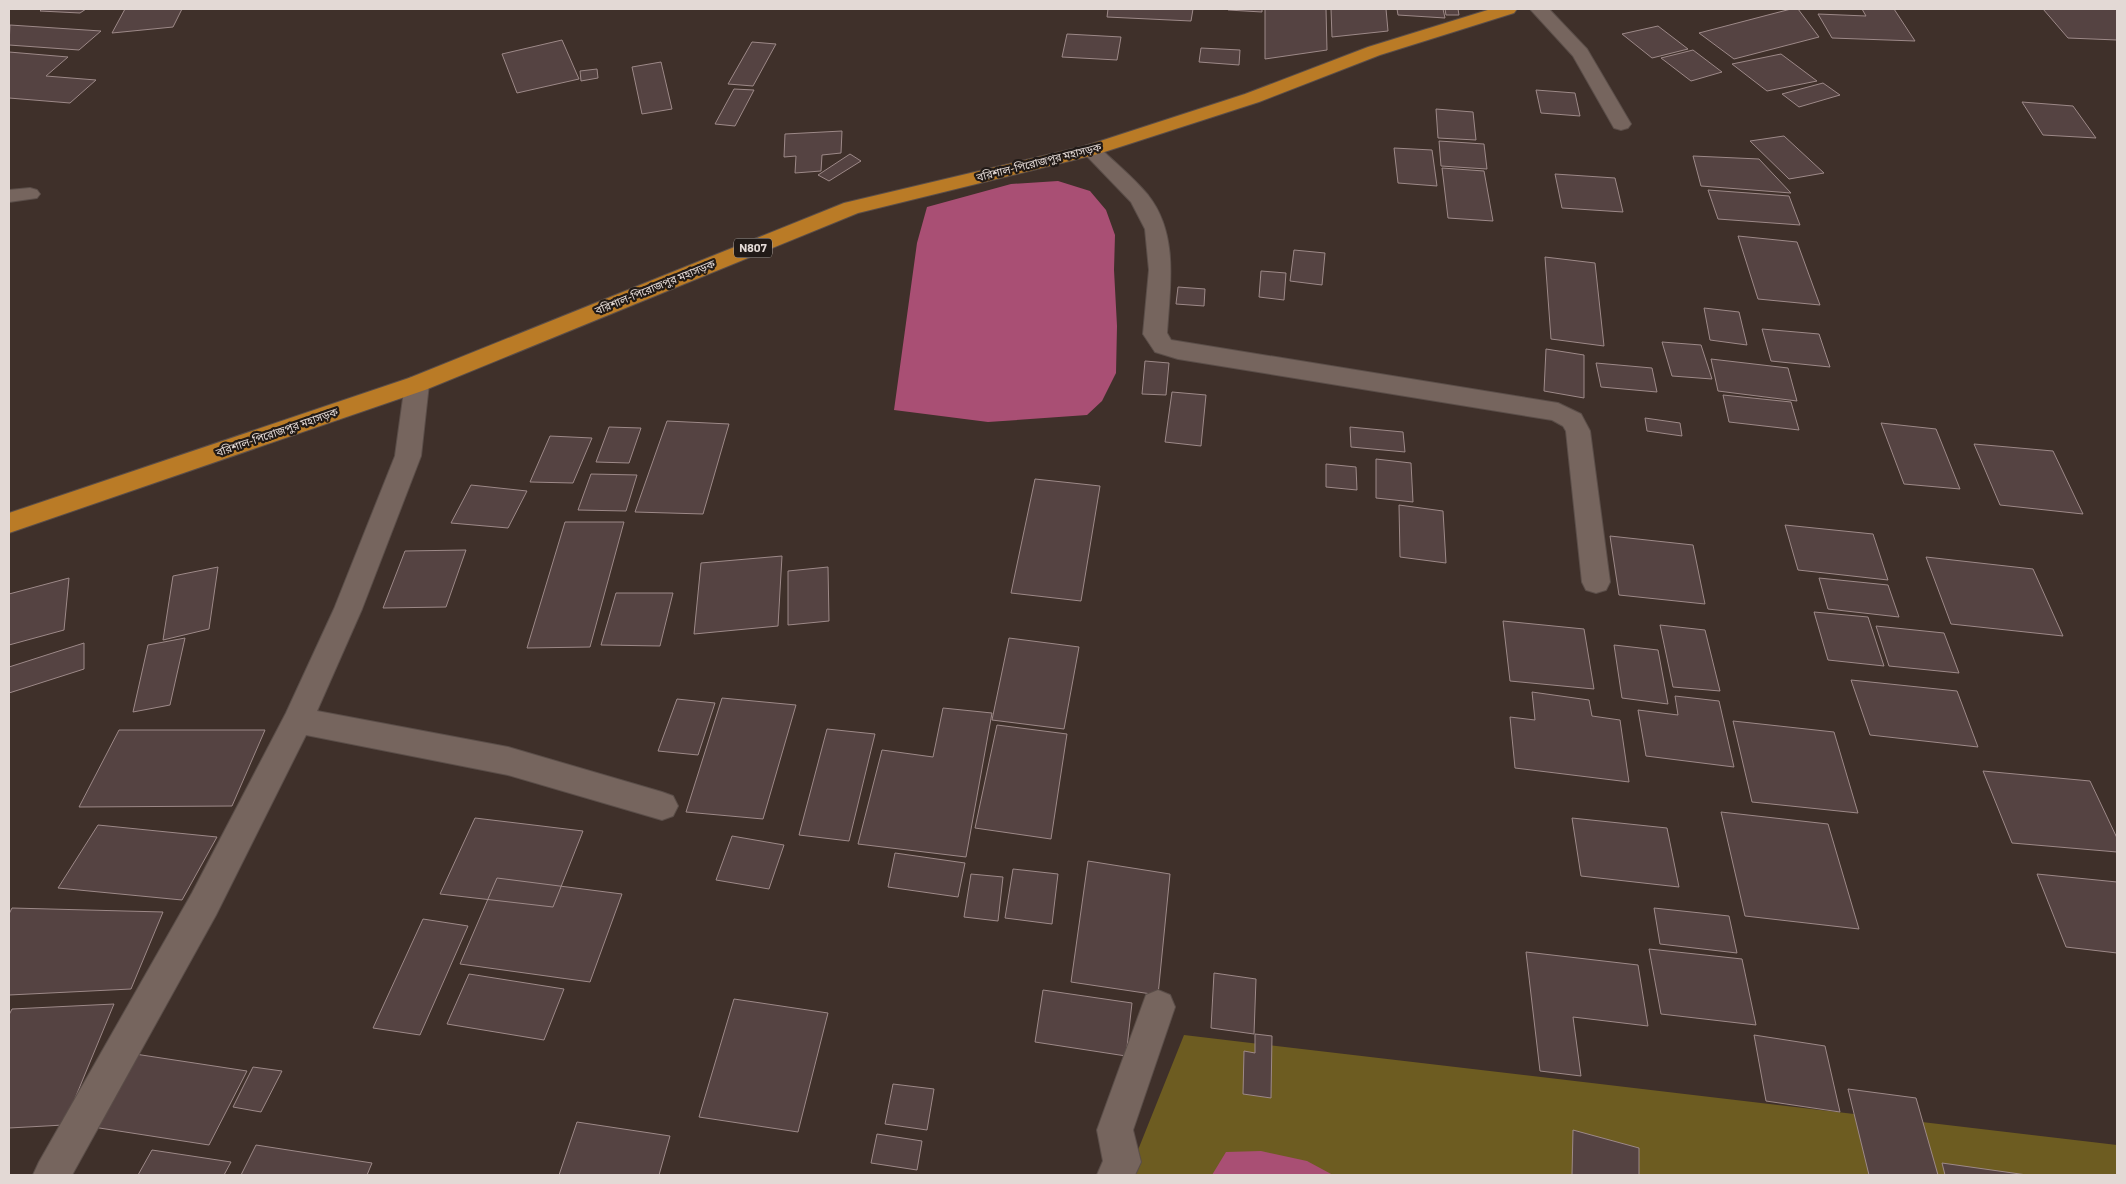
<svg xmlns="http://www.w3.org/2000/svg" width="2126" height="1184" font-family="Barlow,'Noto Sans Bengali',sans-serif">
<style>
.green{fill:#6d5c21}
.water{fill:#a94f74}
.building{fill:#554342;stroke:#9d8988}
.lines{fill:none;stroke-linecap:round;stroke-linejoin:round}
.street-casing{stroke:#5b4e49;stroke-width:2}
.highway-casing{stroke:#5b4e49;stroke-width:2}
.street{fill:#76655e;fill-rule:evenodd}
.highway{fill:#ba7b26;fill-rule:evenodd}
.labels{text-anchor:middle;stroke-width:4.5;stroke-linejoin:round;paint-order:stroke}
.far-street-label{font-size:11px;fill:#e3d9d5;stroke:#211a17}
.shield{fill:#211a17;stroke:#a9a09c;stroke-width:1}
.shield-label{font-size:12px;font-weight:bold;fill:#e3d9d5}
</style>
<rect width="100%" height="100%" fill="#3f302a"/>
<!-- green -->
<path class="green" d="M1184,1035L2117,1145V1175H1128Z"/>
<!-- water -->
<path class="water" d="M1058,181L1090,191L1106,210L1115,235L1114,270L1117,326L1116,373L1102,401L1087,415L988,422L894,410L917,243L927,207L1011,184Z
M1261,1151L1307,1161L1333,1175H1212L1226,1152Z"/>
<!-- building -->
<path class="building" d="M42,9H86L80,13L40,11Z
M125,9H182L173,27L112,33Z
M1108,9H1193L1191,21L1107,17Z
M1228,9H1262V12L1228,10Z
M1265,9H1326L1327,50L1265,59Z
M1331,9H1386L1388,31L1332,37Z
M1397,9H1443L1445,18L1398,15Z
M1445,9H1458L1459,15H1446Z
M1791,9H1798L1819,37L1734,59L1699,33Z
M1862,9H1894L1915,41L1832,38L1818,14L1866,16Z
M2043,9H2117V40L2068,38Z
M10,25L101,31L79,50L9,45Z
M1658,26L1688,49L1652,58L1622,34Z
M1067,34L1121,37L1117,60L1062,57Z
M562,40L579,79L517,93L502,54Z
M752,42L776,44L753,86L728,84Z
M1201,48L1240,50L1239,65L1199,62Z
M1693,50L1722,72L1691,81L1661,58Z
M9,52L68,57L46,76L96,80L70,103L9,98Z
M1781,54L1817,81L1767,91L1732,64Z
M661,62L672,109L642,114L632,67Z
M597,69L598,78L581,81L580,71Z
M1823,83L1840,95L1799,107L1782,94Z
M734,89L754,90L735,126L715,124Z
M1536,90L1575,93L1580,116L1541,113Z
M2022,102L2073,106L2096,138L2043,135Z
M1436,109L1473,112L1476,140L1438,138Z
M842,131L841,153L822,155L821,171L795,173L796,156L784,157L785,134Z
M1784,136L1824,173L1789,179L1750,141Z
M1439,141L1484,144L1487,169L1441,166Z
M1394,148L1432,150L1437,186L1398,183Z
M850,154L861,161L829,181L818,175Z
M1693,156L1759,159L1791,193L1701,186Z
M1442,168L1484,171L1493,221L1448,218Z
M1555,174L1615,178L1623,212L1562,208Z
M1708,190L1789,196L1800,225L1718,219Z
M1738,236L1797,242L1820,305L1758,299Z
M1294,250L1325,253L1322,285L1290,281Z
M1545,257L1595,263L1604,346L1551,339Z
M1261,271L1286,273L1284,300L1259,297Z
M1178,287L1205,289L1204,306L1176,304Z
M1704,308L1739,312L1747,345L1710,340Z
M1762,329L1819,334L1830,367L1771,361Z
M1662,342L1701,345L1712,379L1672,376Z
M1546,349L1584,355V398L1544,391Z
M1711,359L1788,368L1797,401L1718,391Z
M1145,361L1169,363L1166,395L1142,394Z
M1596,363L1652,368L1657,392L1601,387Z
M1172,392L1206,395L1201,446L1165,442Z
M1723,395L1791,402L1799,430L1729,422Z
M1645,418L1680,423L1682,436L1647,431Z
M667,421L729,424L703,514L635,512Z
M1881,423L1936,429L1960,489L1904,484Z
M609,427L641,428L629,463L596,462Z
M1350,427L1403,432L1405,452L1351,447Z
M550,436L592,438L573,483L530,482Z
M1974,444L2053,451L2083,514L2000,505Z
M1376,459L1411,463L1413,502L1376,498Z
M1326,464L1356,467L1357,490L1326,487Z
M591,474L637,475L626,511L578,510Z
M1035,479L1100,486L1081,601L1011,593Z
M471,485L527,491L508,528L451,523Z
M1399,505L1443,511L1446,563L1400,557Z
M565,522H624L590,647L527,648Z
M1785,525L1873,534L1888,580L1798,570Z
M1610,536L1693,545L1705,604L1619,595Z
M466,550L446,607L383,608L405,551Z
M782,556L778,626L694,634L701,563Z
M1926,557L2033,569L2063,636L1951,624Z
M218,567L209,629L163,640L173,576Z
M828,567L829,621L788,625V571Z
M69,578L64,630L9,645V594Z
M1819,578L1888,585L1899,617L1828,609Z
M616,593H673L660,646L601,645Z
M1814,612L1868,617L1884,666L1828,660Z
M1503,621L1584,629L1594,689L1510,681Z
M1660,625L1705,630L1720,691L1673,687Z
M1876,626L1944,633L1959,673L1889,666Z
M185,638L170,705L133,712L148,645Z
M1009,638L1079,647L1064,729L992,720Z
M84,643V669L9,693V667Z
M1614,645L1658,650L1668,704L1622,698Z
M1851,680L1957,691L1978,747L1870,735Z
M1532,692L1589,700L1592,716L1620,720L1629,782L1515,768L1510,717L1535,720Z
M1675,696L1719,701L1734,767L1646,756L1638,710L1678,715Z
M722,698L796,705L763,819L686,812Z
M677,699L715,703L698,755L658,751Z
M943,708L992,713L966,857L858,844L882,750L933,757Z
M1733,721L1834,732L1858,813L1752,802Z
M997,725L1067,734L1051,839L975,828Z
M827,729L875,734L849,841L799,835Z
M119,730H265L232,806L79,807Z
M1983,771L2090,781L2117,838V852L2012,843Z
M1721,812L1828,824L1859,929L1745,916Z
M475,818L583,831L553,907L440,894Z
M1572,818L1667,828L1679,887L1581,876Z
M98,825L217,837L182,900L58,888Z
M732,836L784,845L769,889L716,880Z
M895,853L965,863L958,897L888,887Z
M1088,861L1170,874L1158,995L1071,982Z
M1013,869L1058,874L1052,924L1005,918Z
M971,874L1003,877L998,921L964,917Z
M2037,874L2117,882V953L2066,947Z
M497,878L622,894L590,982L460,964Z
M12,908L163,912L131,989L9,995V914Z
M1654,908L1729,916L1737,953L1660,944Z
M423,919L468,926L420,1035L373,1028Z
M1649,949L1742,959L1756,1025L1661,1014Z
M1526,952L1638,965L1648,1026L1573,1017L1581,1076L1540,1071Z
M1214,973L1256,979L1254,1034L1211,1028Z
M469,974L564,989L544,1040L447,1024Z
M1043,990L1132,1003L1126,1056L1035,1042Z
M734,999L828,1013L798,1132L699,1117Z
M114,1004L64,1125L9,1128V1015L12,1009Z
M1255,1034L1272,1036L1271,1098L1243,1094L1244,1051L1255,1053Z
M1754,1035L1825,1046L1840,1112L1766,1101Z
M135,1054L247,1071L209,1145L93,1127Z
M253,1067L282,1071L261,1112L233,1107Z
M893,1084L934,1089L927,1130L885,1124Z
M1848,1089L1916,1098L1938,1175H1869Z
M577,1122L670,1136L659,1175H559Z
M1573,1130L1639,1148V1175H1572Z
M877,1134L922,1141L917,1170L871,1163Z
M256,1145L372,1163L367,1175H241Z
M152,1150L231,1162L224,1175H138Z
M1942,1163L2027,1175H1945Z"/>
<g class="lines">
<defs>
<path id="street" d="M1530,9H1549L1587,49L1631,124L1628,128L1621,130L1614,128L1573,56Z
M1091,144L1098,146C1114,162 1133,177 1148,195C1179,234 1170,287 1167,333L1171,340L1558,403L1581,414L1590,431L1610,582L1606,590L1596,593L1586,590L1582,582L1566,431L1563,426L1552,420L1178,359L1155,352L1143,334L1149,270L1145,229L1131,202L1081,150L1084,146Z
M30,188L37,190L40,194L37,198L9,202V190Z
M417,376L425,378L429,384L421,456L362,609L317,711L508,747L662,792L673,796L678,806L673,816L662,820L508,775L306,735L216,915L72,1175H33L39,1162L192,893L286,713L334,609L395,456L405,384L409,378Z
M1158,990L1170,995L1175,1007L1133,1130L1141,1162L1135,1175H1097L1103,1161L1097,1130L1146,995Z"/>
<path id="highway" d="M1491,9H1517L1514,13L1380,55L1259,102L1098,154L858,213L425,390L9,533V513L409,378L844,203L1085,146L1245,94L1368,47Z"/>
</defs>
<!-- street casing -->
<use href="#street" class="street-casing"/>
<!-- highway casing -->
<use href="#highway" class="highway-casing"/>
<!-- street -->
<use href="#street" class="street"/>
<!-- highway -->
<use href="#highway" class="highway"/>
</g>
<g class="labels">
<!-- far-street labels -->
<g class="far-street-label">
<text transform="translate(1039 162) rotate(-14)" y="4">বরিশাল-পিরোজপুর মহাসড়ক</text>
<text transform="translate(655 287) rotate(-22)" y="4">বরিশাল-পিরোজপুর মহাসড়ক</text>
<text transform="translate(277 432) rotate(-19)" y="4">বরিশাল-পিরোজপুর মহাসড়ক</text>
</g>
<!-- shield labels -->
<rect class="shield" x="734" y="238.5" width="38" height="19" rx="4"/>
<g class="shield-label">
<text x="753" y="252">N807</text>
</g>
</g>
<!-- border -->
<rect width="2126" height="1184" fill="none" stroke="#e3d9d5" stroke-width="20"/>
</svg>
